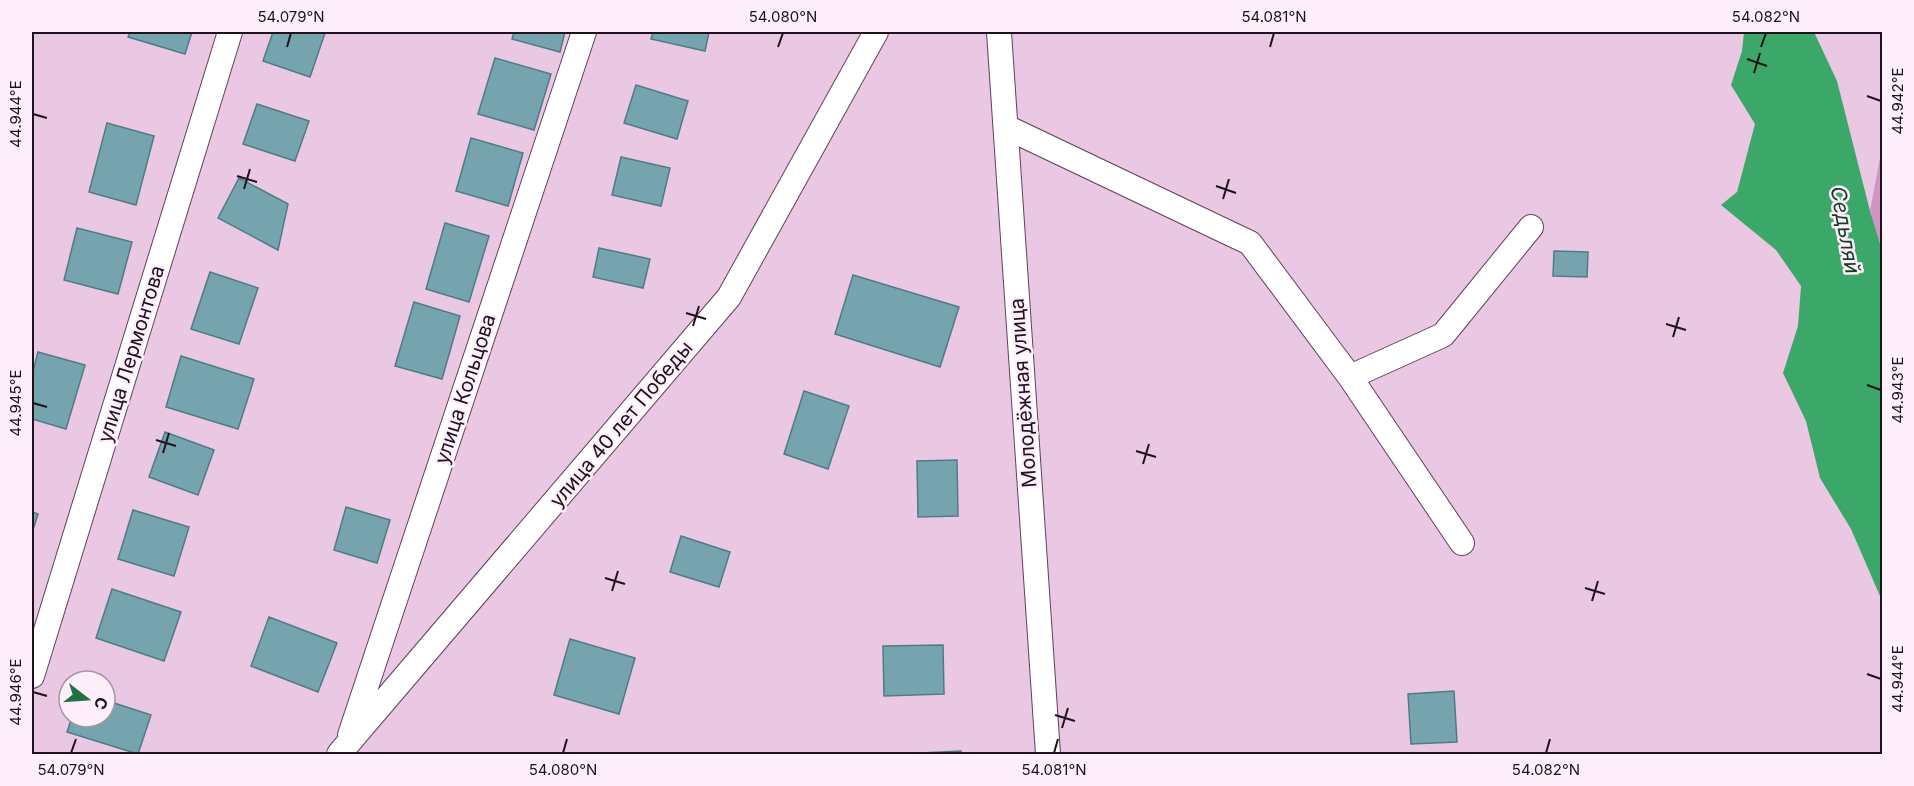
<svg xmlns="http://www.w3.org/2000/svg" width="1914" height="786" font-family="Inter,sans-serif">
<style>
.green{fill:#d294c5}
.water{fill:#3ba768}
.building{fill:#75a4af;stroke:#4e7c86;stroke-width:1.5}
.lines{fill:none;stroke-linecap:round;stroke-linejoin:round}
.street-casing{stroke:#60435a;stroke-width:26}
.street{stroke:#fff;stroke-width:24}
.ticks{fill:none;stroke:#1e121c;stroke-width:2}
.labels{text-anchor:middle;stroke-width:5;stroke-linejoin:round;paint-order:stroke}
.street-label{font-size:20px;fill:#1e121c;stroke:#feeffa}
.water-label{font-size:21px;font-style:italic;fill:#133f25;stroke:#feeffa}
.neatline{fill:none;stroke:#1e121c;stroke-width:2}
.ticks-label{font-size:15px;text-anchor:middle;fill:#1e121c}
</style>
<rect width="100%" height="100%" fill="#eac7e2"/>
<!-- green -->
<path class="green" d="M1882,147V250L1870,211Z"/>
<!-- water -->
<path class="water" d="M1744,32H1814L1837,81L1870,211L1882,250V618L1880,596L1851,529L1820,478L1806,421L1783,373L1798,326L1801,286L1776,250L1721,205L1737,192L1755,124L1731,85L1742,51Z"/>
<!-- building -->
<path class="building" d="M130,32H192L185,54L128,37Z
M273,32H319L325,33L310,77L263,61Z
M514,32H565L560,52L512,39Z
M653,32H709L705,51L651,39Z
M495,58L551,74L534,130L478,114Z
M636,85L688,101L677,139L624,123Z
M257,104L309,121L295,161L243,144Z
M107,123L154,136L136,205L89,192Z
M471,138L523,153L508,206L456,191Z
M621,157L670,168L661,206L612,195Z
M239,178L288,204L278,250L218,218Z
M445,223L489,236L469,302L426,289Z
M77,228L132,242L118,294L64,280Z
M599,248L650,259L643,288L593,277Z
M1554,251L1588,252L1587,277L1553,276Z
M210,272L258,288L239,344L191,329Z
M853,275L959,307L940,367L835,334Z
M414,302L460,316L442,379L395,366Z
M38,352L85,365L66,429L32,419V375Z
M181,356L254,379L238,429L166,407Z
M804,391L849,406L828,469L784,454Z
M165,432L214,450L198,495L149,477Z
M957,460L958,516L918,517L917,461Z
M346,507L390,520L377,563L334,550Z
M133,510L189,527L174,576L118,559Z
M32,512L38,514L32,533Z
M681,536L730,552L719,587L670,572Z
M112,589L181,612L164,661L96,638Z
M269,617L337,643L318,692L251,666Z
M570,639L635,658L619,714L554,695Z
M943,645L944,694L884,696L883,646Z
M1454,691L1457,742L1411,744L1408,694Z
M105,700L151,715L138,754L67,732L72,717H105Z
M961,751V754H900Z"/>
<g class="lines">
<defs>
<path id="street" d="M999,32L1048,754
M1006,127L1250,243L1350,377L1462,543
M1350,377L1443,335L1531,227
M32,676L230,32
M350,735L584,32
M339,754L729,297L876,32"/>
</defs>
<!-- street casing -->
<use href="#street" class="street-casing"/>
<!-- street -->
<use href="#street" class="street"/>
</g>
<!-- ticks -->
<path class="ticks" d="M287,47L291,33M778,47L783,33M1270,47L1274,33M1761,47L1766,33M1747,59L1767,66M1754,73L1760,53M1867,96L1881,101M33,114L47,118M237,176L257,182M1216,186L1236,193M244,189L250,169M1223,199L1229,179M686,313L706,319M1666,324L1686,330M693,326L699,306M1673,337L1679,317M1867,385L1881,390M33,403L47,407M156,440L176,446M1136,451L1156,457M163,453L169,433M1143,464L1149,444M605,578L625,584M1585,588L1605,594M612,591L618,571M1592,601L1598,581M1867,674L1881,679M33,692L47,696M1055,715L1075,721M1062,728L1068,708M71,753L76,739M563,753L567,739M1054,753L1058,739M1546,753L1550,739"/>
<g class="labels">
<!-- street labels -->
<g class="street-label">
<text transform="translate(131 354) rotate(-73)" y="7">улица Лермонтова</text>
<text transform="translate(465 389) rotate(-72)" y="7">улица Кольцова</text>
<text transform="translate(1023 393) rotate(-94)" y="7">Молодёжная улица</text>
<text transform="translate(621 424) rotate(-50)" y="7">улица 40 лет Победы</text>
</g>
<!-- water labels -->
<g class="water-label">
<text transform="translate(1845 230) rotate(80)" y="7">Седьляй</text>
</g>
</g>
<!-- border -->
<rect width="1914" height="786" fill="none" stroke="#feeffa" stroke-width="66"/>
<!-- north arrow -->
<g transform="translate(87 699) rotate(107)"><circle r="28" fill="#feeffa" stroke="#a497a1" stroke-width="1.5"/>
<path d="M0-4.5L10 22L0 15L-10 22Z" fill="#207344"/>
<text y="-9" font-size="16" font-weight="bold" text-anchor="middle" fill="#1e121c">С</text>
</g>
<rect x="33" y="33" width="1848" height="720" class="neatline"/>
<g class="ticks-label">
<text x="291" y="22">54.079°N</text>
<text x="783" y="22">54.080°N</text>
<text x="1274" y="22">54.081°N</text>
<text x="1766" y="22">54.082°N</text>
<text transform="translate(1898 101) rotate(-90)" y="5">44.942°E</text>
<text transform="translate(16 114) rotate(-90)" y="5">44.944°E</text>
<text transform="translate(1898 390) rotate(-90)" y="5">44.943°E</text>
<text transform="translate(16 403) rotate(-90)" y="5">44.945°E</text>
<text transform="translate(1898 679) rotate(-90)" y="5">44.944°E</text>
<text transform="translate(16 692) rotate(-90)" y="5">44.946°E</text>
<text x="71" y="775">54.079°N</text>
<text x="563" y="775">54.080°N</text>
<text x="1054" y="775">54.081°N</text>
<text x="1546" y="775">54.082°N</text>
</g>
</svg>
